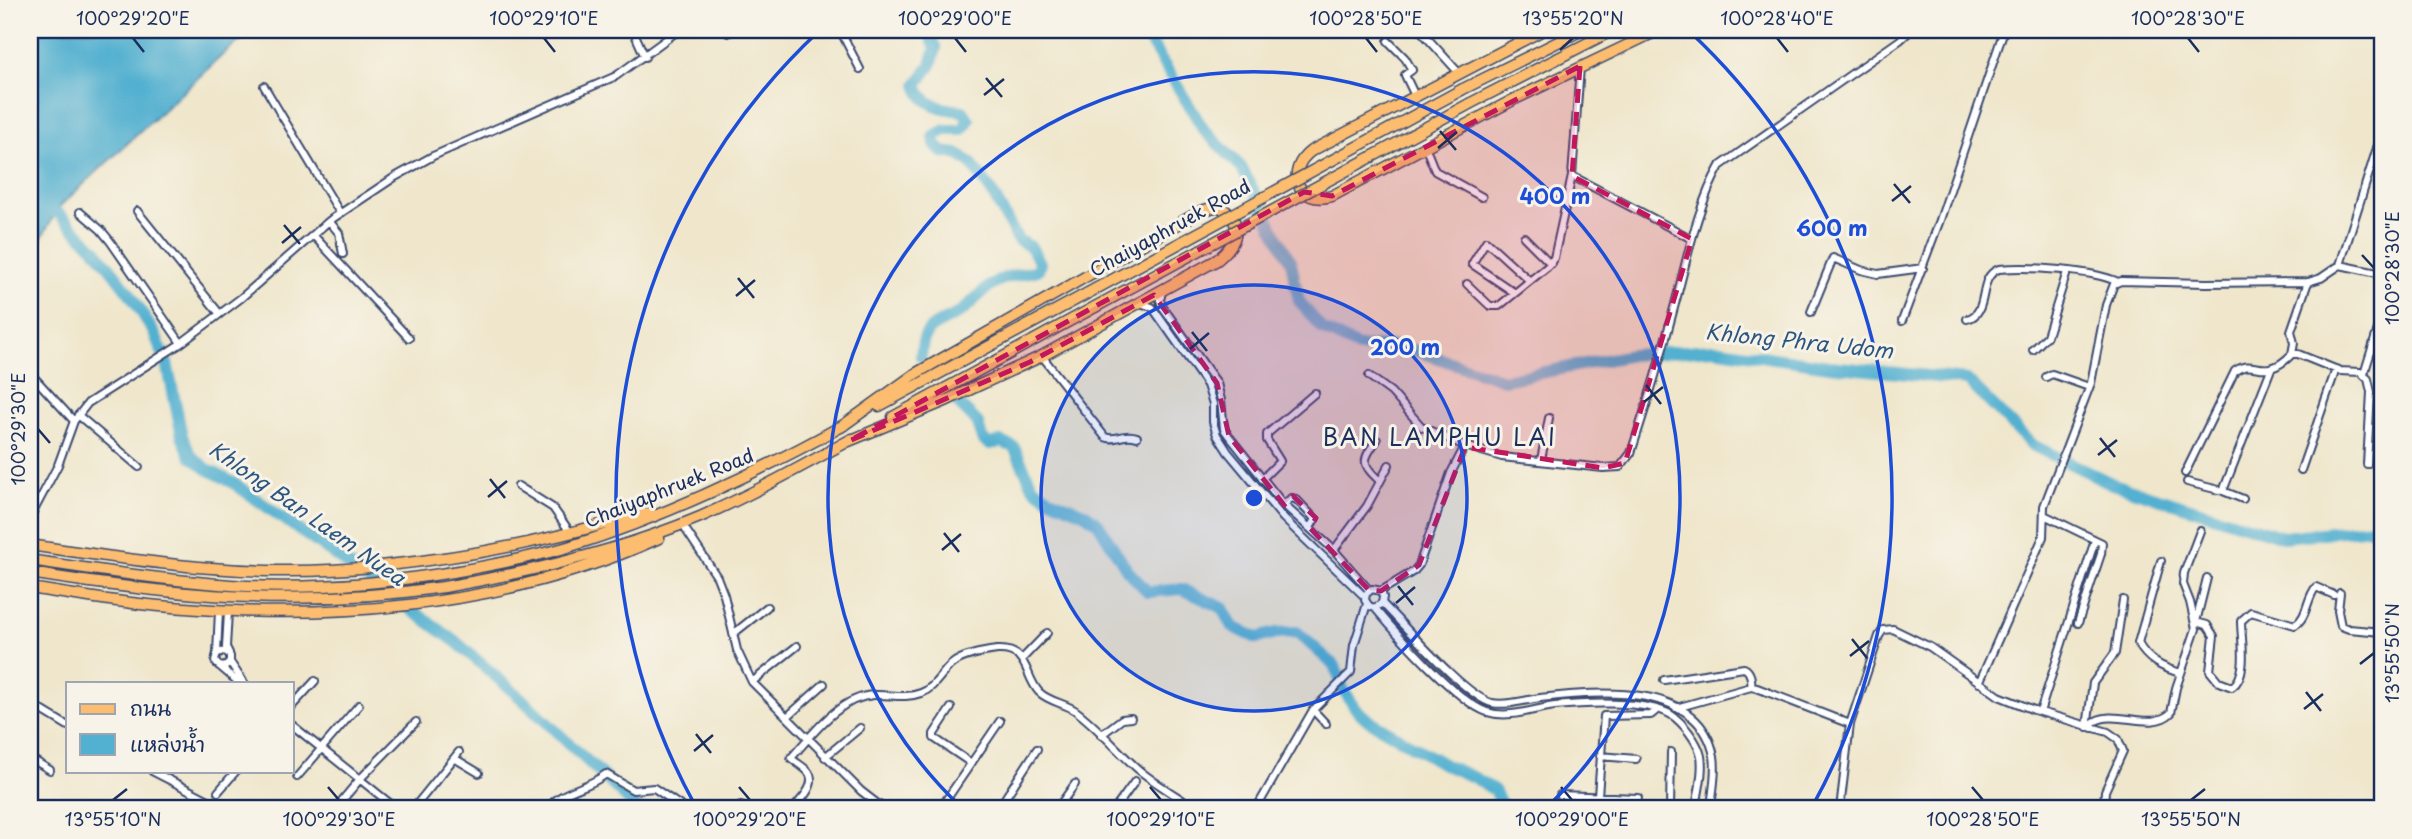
<svg xmlns="http://www.w3.org/2000/svg" width="2412" height="839" font-family="'Playpen Sans','Playpen Sans Thai',sans-serif">
<style>
.water{fill:#52b0d0;stroke:#367097;stroke-width:2}
.lines{fill:none;stroke-linecap:round;stroke-linejoin:round}
.river{stroke:#52b0d0;stroke-width:12}
.street-casing{stroke:#3b4a6e;stroke-width:10}
.primary-casing{stroke:#3b4a6e;stroke-width:13}
.street{stroke:#fff;stroke-width:6}
.primary{stroke:#fcbd6f;stroke-width:10}
.primary-bridge-casing{stroke:#3b4a6e;stroke-width:13;stroke-linecap:butt}
.primary-bridge{stroke:#fcbd6f;stroke-width:10}
.marked{fill:#c2185b;fill-opacity:0.2;stroke:#c2185b;stroke-width:5;stroke-dasharray:14 9;stroke-linejoin:round}
.ticks{fill:none;stroke:#1b2f5e;stroke-width:2.5}
.ring{fill:none;stroke:#1d4ed8;stroke-width:3.5}
.labels{text-anchor:middle;stroke-width:6;stroke-linejoin:round;paint-order:stroke}
.street-label{font-size:19px;fill:#1b2f5e;stroke:#f7f3e8}
.water-label{font-size:21px;font-style:italic;fill:#2c5680;stroke:#f7f3e8}
.quarter-label{font-size:23px;letter-spacing:2px;fill:#1b2f5e;stroke:#f7f3e8}
.centre{fill:#1d4ed8;stroke:#f7f3e8;stroke-width:3.5}
.ring-label{font-size:21px;text-anchor:middle;font-weight:bold;fill:#1d4ed8;stroke:#f7f3e8;stroke-width:6;stroke-linejoin:round;paint-order:stroke}
.neatline{fill:none;stroke:#1b2f5e;stroke-width:2.5}
.ticks-label{font-size:18px;text-anchor:middle;fill:#1b2f5e}
</style>
<rect width="100%" height="100%" fill="#f7f3e8"/>
<filter id="ink" filterUnits="userSpaceOnUse"><feTurbulence type="fractalNoise" baseFrequency=".0143" numOctaves="2"/><feDisplacementMap in="SourceGraphic" scale="14" xChannelSelector="R" yChannelSelector="G"/><feConvolveMatrix kernelMatrix="1 2 1 2 8 2 1 2 1" color-interpolation-filters="sRGB"/></filter>
<filter id="wash" filterUnits="userSpaceOnUse"><feTurbulence type="fractalNoise" baseFrequency=".00686" numOctaves="4" result="noise"/><feDisplacementMap in="SourceGraphic" scale="28" xChannelSelector="R" yChannelSelector="G"/><feGaussianBlur stdDeviation="1.57" result="paint"/><feColorMatrix in="noise" values="0 0 0 0 0 0 0 0 0 0 0 0 0 0 0 0 0 1.4 0 .05"/><feComposite in="paint" operator="in"/></filter>
<g filter="url(#wash)">
<rect width="100%" height="100%" fill="#efe6cb"/>
<!-- water -->
<path class="water" d="M30,30H256L229,49L59,207L30,258Z"/>
<g class="lines">
<!-- river -->
<path class="river" d="M1143,30L1204,130L1241,167L1291,262L1299,301L1322,329L1358,347L1401,346L1504,380L1631,355L1713,349L1829,366L1967,380L2032,445L2113,484L2283,537L2382,527
M30,202L57,212L96,250L131,295L154,333L167,363L182,436L191,456L207,469L232,482L455,641L523,700L638,809
M921,356C923,324 933,328 957,314C971,306 981,290 996,282C1008,275 1025,274 1038,270L1040,263L1031,247L1018,240L990,189L970,162L957,154L942,152L935,144L934,136L945,130H962L969,120L963,111C943,109 922,106 917,84L931,65L936,48L927,30
M958,403L978,423L982,439L989,444L1001,442L1014,447L1033,487L1050,499L1084,513L1098,523L1127,570L1148,592L1182,589L1223,608L1233,627L1257,638L1276,633L1297,632L1335,666L1343,689L1356,709L1368,720L1445,765L1475,778L1494,790L1504,809"/>
</g>
</g>
<g filter="url(#ink)">
<g class="lines">
<defs>
<path id="street" d="M633,30L645,57
M725,30L728,33L735,30
M840,30L860,69
M1420,30L1459,73
M1388,41L1405,58L1412,70L1405,75L1415,96
M264,86L340,213
M1425,146L1435,171L1482,197
M1572,176L1692,239
M137,211L219,313
M80,212L101,230L110,241L181,343
M329,221L339,233L343,254
M313,235L409,338
M1524,237L1551,264
M2340,265L2382,274
M2379,274L2382,261
M2308,282L2291,331L2294,343L2292,354H2298L2340,371L2360,372L2368,379L2371,392L2367,464
M1467,284L1490,306H1499L1547,267L1554,258L1572,176L1580,67
M1162,292L1160,300L1162,306L1217,383L1221,400L1224,429L1229,436L1284,505L1334,550L1369,590
M1515,293L1472,264L1486,241L1530,281
M1140,303L1152,307L1207,385L1213,404V422L1217,435L1228,452L1283,518L1365,597
M1811,312L1833,258L1861,270L1878,274L1923,268
M1967,319C1991,313 1976,277 1999,269C2027,266 2093,270 2118,282
M1902,321L1940,220L2004,30
M2033,350L2047,336L2067,272
M1042,356L1105,437C1116,442 1123,432 1137,437
M30,373L74,421
M2364,374L2382,316
M1369,376L1391,392L1422,427L1465,446L1502,457L1603,468L1620,467L1631,453C1647,404 1662,354 1675,304C1687,260 1697,206 1720,166L1900,40L1911,30
M2046,377L2052,374L2089,387
M78,415L139,467
M1377,440C1362,460 1361,464 1380,481
M1541,460L1549,418
M2301,470L2336,369
M2185,473L2235,371C2255,357 2264,383 2292,354
M1262,479L1280,461L1267,440V434L1315,393
M2187,482L2223,491
M518,486L553,508L570,532
M2243,499L2223,491L2271,369
M1284,505L1291,498L1296,499L1315,519L1310,528
M2044,515L2102,543L2101,554L2078,623
M30,518L58,465L74,421L88,403L180,344L241,298L329,221L395,177L433,156L616,76L679,30
M684,527L717,577L724,595L737,650L752,682L861,791L883,808L889,809
M1334,550L1367,506L1389,465
M2161,561L2138,643C2147,660 2162,668 2181,673
M2207,578L2196,622L2207,625L2214,636L2210,671L2219,682L2232,687C2249,675 2241,640 2241,621L2251,612L2295,625C2308,617 2306,599 2316,587L2334,595
M1381,591L1414,571L1419,565L1451,473L1465,446
M2340,593L2338,611L2341,626L2349,629L2382,632
M1382,603L1375,608L1369,606L1365,600L1366,594L1372,589L1381,591L1383,597L1382,603C1404,625 1466,697 1492,703C1507,706 1524,700 1540,698C1596,692 1699,680 1714,756C1717,774 1712,792 1711,809
M1375,608C1397,634 1457,702 1487,712C1509,719 1533,709 1555,706C1585,703 1644,700 1670,714C1683,722 1698,742 1701,756C1704,773 1698,792 1696,809
M228,612L226,647L229,653
M733,634L767,607
M217,653L219,611
M1022,659L1047,633
M230,662L244,683
M219,666L225,667L230,662V656L226,651L217,653L215,661L217,664L237,681L243,683
M1664,680L1744,668C1751,671 1752,681 1751,687
M752,682L797,646
M1979,683L2043,537L2044,506L2091,383L2106,305L2114,284L2121,281L2206,283L2308,282L2321,278L2340,265L2382,132
M30,703L68,726
M292,706L315,681
M951,708L934,734V738L971,763
M1676,708L1751,687L1757,688L1850,724
M1313,710L1326,724
M2040,712L2095,540
M787,717L824,684
M292,725L397,809
M2087,727L2093,683L2115,653L2123,600
M2092,728L2091,724C2113,706 2150,733 2171,713L2176,688L2196,629L2190,602L2183,584L2184,573L2200,531
M1101,735L1122,719L1131,718
M1600,756L1636,759
M825,757L860,728
M30,758L50,770
M454,758L479,773
M152,771L226,809
M297,777L359,705
M218,792L236,771
M1560,795L1638,798
M335,809L360,779L416,722
M413,809L459,752
M547,809C562,789 585,790 606,774L633,790L654,788L685,809
M735,809L741,806L748,809
M793,809C800,801 817,785 809,773C805,767 796,763 791,758C813,734 839,697 874,695C890,694 905,699 921,693C935,688 941,673 952,664C963,655 983,652 997,650C1029,648 1024,676 1039,692C1049,702 1065,703 1076,711C1099,728 1117,751 1139,770C1156,784 1177,796 1196,809
M940,809L1000,721
M998,809L1037,749
M1057,809L1075,784
M1115,809L1135,781
M1171,809L1173,806
M1256,809L1313,710L1351,672L1354,645L1367,604
M1597,809L1604,716L1651,715L1657,710
M1670,809L1671,752
M1840,809L1850,724L1879,636L1883,630L1893,629L1930,647L1999,696L2034,710L2108,732L2118,739L2123,751L2105,791L2104,806L2107,809"/>
<path id="primary" d="M1543,30L1311,151C1284,171 1298,206 1332,196L1513,100L1659,30
M1463,89L1582,30
M1471,103L1613,30
M879,406L1088,293
M893,417L1095,307
M841,427L915,374L1201,211L1218,206C1246,221 1238,243 1217,260L1042,356L943,402L849,441
M30,545C148,563 260,580 380,566C438,560 496,551 553,537C586,529 618,520 651,513
M453,572C492,565 530,558 568,547C665,517 755,474 844,425
M444,587C532,572 619,551 700,517C753,494 802,466 852,439
M30,588C77,595 124,604 172,607C337,621 506,607 659,538"/>
</defs>
<!-- street casing -->
<use href="#street" class="street-casing"/>
<!-- primary casing -->
<use href="#primary" class="primary-casing"/>
<!-- street -->
<use href="#street" class="street"/>
<!-- primary -->
<use href="#primary" class="primary"/>
<defs>
<path id="primary-bridge" d="M1088,293L1463,89
M1095,307L1471,103
M30,560C97,570 163,580 231,585C305,590 380,584 453,572
M30,573C173,596 300,608 444,587"/>
</defs>
<!-- primary-bridge casing -->
<use href="#primary-bridge" class="primary-bridge-casing"/>
<!-- primary-bridge -->
<use href="#primary-bridge" class="primary-bridge"/>
</g>
</g>
<!-- marked area -->
<path class="marked" d="M1580,66L1572,176L1692,239L1625,463L1603,468L1465,447L1419,565L1381,591L1369,590L1310,528L1316,518L1293,496L1284,505L1229,436L1217,383L1154,295L1030,362L849,441L1304,192L1332,196Z"/>
<!-- ticks -->
<path class="ticks" d="M133,38L144,52M544,38L555,52M955,38L966,52M1366,38L1377,52M1777,38L1788,52M2188,38L2199,52M1560,50L1573,38M986,78L1002,97M984,95L1004,79M1440,131L1456,150M1438,148L1457,132M1894,184L1910,203M1892,201L1911,186M284,225L300,244M282,243L301,227M2362,255L2374,268M738,278L754,298M736,296L755,280M1192,332L1207,351M1190,349L1209,333M1646,385L1661,404M1644,402L1663,387M38,429L50,443M2100,438L2115,457M2098,455L2117,440M490,479L505,498M488,497L507,481M944,533L959,552M942,550L961,534M1398,586L1413,605M1396,603L1415,587M1852,639L1867,658M1850,656L1869,641M2360,664L2374,653M2306,692L2321,711M2304,709L2323,694M696,734L711,753M694,751L713,735M328,787L339,800M739,787L750,800M1150,787L1161,800M1561,787L1572,800M1972,787L1983,800M113,800L127,789M2191,800L2205,789"/>
<!-- distance rings -->
<circle cx="1254" cy="498" r="213" fill="#1d4ed8" fill-opacity=".12"/>
<g class="ring">
<circle cx="1254" cy="498" r="213"/>
<path d="M961 807A426 426 0 1 1 1547 807"/>
<path d="M696 807A638 638 0 0 1 819 31M1689 31A638 638 0 0 1 1812 807"/>
</g>
<g class="labels">
<!-- street labels -->
<g class="street-label">
<text transform="translate(1170 228) rotate(-29)" y="7">Chaiyaphruek Road</text>
<text transform="translate(669 488) rotate(-22)" y="7">Chaiyaphruek Road</text>
</g>
<!-- water labels -->
<g class="water-label">
<text transform="translate(1799 342) rotate(6)" y="7">Khlong Phra Udom</text>
<text transform="translate(307 514) rotate(35)" y="7">Khlong Ban Laem Nuea</text>
</g>
<!-- quarter labels -->
<g class="quarter-label">
<text x="1440" y="446">BAN LAMPHU LAI</text>
</g>
</g>
<circle cx="1254" cy="498" r="10" class="centre"/>
<g class="ring-label">
<text x="1555" y="204">400 m</text>
<text x="1832" y="236">600 m</text>
<text x="1405" y="355">200 m</text>
</g>
<!-- margin -->
<rect width="2412" height="839" fill="none" stroke="#f7f3e8" stroke-width="77"/>
<!-- legend -->
<rect x="66" y="682" width="228" height="91" fill="#f7f3e8" stroke="#9fa5b1" stroke-width="2"/>
<rect x="80" y="704" width="35" height="10" fill="#fcbd6f" stroke="#9fa5b1" stroke-width="2"/>
<text x="130" y="716" font-size="21" fill="#1b2f5e">ถนน</text>
<rect x="80" y="734" width="35" height="21" fill="#52b0d0" stroke="#9fa5b1" stroke-width="2"/>
<text x="130" y="752" font-size="21" fill="#1b2f5e">แหล่งน้ำ</text>
<rect x="38" y="38" width="2336" height="762" class="neatline"/>
<g class="ticks-label">
<text x="133" y="25">100°29'20"E</text>
<text x="544" y="25">100°29'10"E</text>
<text x="955" y="25">100°29'00"E</text>
<text x="1366" y="25">100°28'50"E</text>
<text x="1573" y="25">13°55'20"N</text>
<text x="1777" y="25">100°28'40"E</text>
<text x="2188" y="25">100°28'30"E</text>
<text transform="translate(2393 268) rotate(-90)" y="6">100°28'30"E</text>
<text transform="translate(19 429) rotate(-90)" y="6">100°29'30"E</text>
<text transform="translate(2393 653) rotate(-90)" y="6">13°55'50"N</text>
<text x="113" y="826">13°55'10"N</text>
<text x="339" y="826">100°29'30"E</text>
<text x="750" y="826">100°29'20"E</text>
<text x="1161" y="826">100°29'10"E</text>
<text x="1572" y="826">100°29'00"E</text>
<text x="1983" y="826">100°28'50"E</text>
<text x="2191" y="826">13°55'50"N</text>
</g>
</svg>
